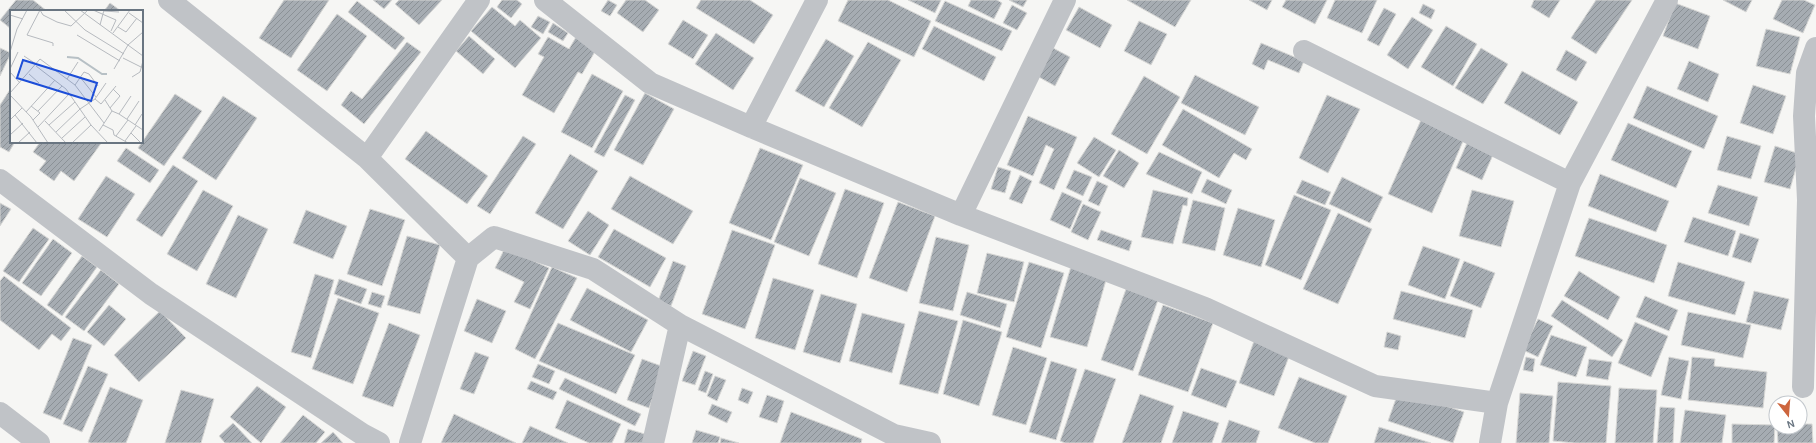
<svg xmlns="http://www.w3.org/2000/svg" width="1816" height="443" font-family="Karla,sans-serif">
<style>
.building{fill:url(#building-hatch);stroke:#d8d8d6}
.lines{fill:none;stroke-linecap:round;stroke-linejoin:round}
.minor{stroke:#c0c3c7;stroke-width:22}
.inset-river{fill:none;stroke:#b7c0c5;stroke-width:2}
.inset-road{fill:none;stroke:#b6babf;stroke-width:1}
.view{fill:#1d4ed8;fill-opacity:0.15;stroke:#1d4ed8;stroke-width:2}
.inset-edge{fill:none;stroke:#697581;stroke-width:2}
</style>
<defs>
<pattern id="building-hatch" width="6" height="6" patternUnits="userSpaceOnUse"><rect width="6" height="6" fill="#a6acb2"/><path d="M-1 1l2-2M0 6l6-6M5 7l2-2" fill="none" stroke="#8b9196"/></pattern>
</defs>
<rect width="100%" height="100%" fill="#f6f6f4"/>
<!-- building -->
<path class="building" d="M16,0H33L47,11H11V29L0,20Z
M284,0H329L291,58L259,38Z
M373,0H392L384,9Z
M399,0H442L419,25L395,4Z
M502,0H517L522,4L511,18L497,7Z
M608,0L617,5L610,16L601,11Z
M626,0H645L659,10L643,32L617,13Z
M701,0H750L773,15L754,44L696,8Z
M848,0H888L931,21L914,57L838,21Z
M908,0H941L935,13Z
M971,0H997L1002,3L994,19L968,6Z
M1009,0H1027L1023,7Z
M1127,0H1191L1175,27Z
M1249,0H1272L1267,10Z
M1286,0H1327L1315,24L1282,7Z
M1335,0H1377L1362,33L1327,18Z
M1534,0H1560L1549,18L1531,7Z
M1596,0H1632L1596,54L1571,38Z
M1723,0H1752L1746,12Z
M1782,0H1804L1815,5L1803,33L1773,19Z
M357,1L405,38L395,50L348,12Z
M945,1L1012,31L1002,51L935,21Z
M110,3L121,11H104Z
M1675,3L1710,16L1698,49L1663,36Z
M1423,4L1435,10L1431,19L1419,13Z
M1012,5L1027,13L1017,30L1003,23Z
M492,7L515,26L520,20L541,38L515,68L471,31Z
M1079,7L1112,25L1100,48L1066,30Z
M1384,8L1396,14L1379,46L1367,40Z
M337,14L367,36L327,91L297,70Z
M538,16L550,22L543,34L531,27Z
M1412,17L1433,30L1408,69L1387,55Z
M683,20L708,35L693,59L668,44Z
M1139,21L1167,34L1151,65L1124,51Z
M553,23L568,33L563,41L548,32Z
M934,26L996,57L984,81L922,49Z
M1446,26L1477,44L1453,86L1421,67Z
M1766,29L1800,37L1790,74L1756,66Z
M716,33L754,58L733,90L695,64Z
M469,36L495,59L483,74L456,51Z
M548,37L569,49L576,37L597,48L582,74L578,72L554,113L522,95L544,57L538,54Z
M826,39L854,56L824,107L795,91Z
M407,42L421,52L364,124L341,105L351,91L362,99Z
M868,42L901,60L862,127L829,108Z
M1261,43L1304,61L1299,73L1268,60L1264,70L1252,64Z
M0,48L11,53L0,76Z
M1053,48L1070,57L1055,86L1037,76Z
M1481,48L1508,64L1483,104L1455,88Z
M1566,50L1587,62L1576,81L1556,70Z
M1689,61L1719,74L1708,102L1677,89Z
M1522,71L1578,102L1560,135L1504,103Z
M592,74L623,91L592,148L561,132Z
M1195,75L1259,107L1245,135L1181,103Z
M1144,76L1180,97L1147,154L1111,134Z
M1753,85L1786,96L1773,134L1740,123Z
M1647,86L1718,116L1704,149L1633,118Z
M11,88V142H15L9,152L0,147V105Z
M645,93L674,109L643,165L614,150Z
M175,94L202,111L164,166L138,148Z
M625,95L635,100L604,157L594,152Z
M1327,95L1360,109L1328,173L1299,158Z
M223,96L257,118L216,180L182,158Z
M1183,109L1252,149L1246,160L1234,153L1219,178L1162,145Z
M1028,116L1077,137L1054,190L1039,183L1054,149L1046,145L1033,176L1007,165Z
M1421,120L1464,139L1432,213L1388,194Z
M1628,123L1692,151L1676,188L1611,160Z
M426,131L488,176L467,204L405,159Z
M523,136L536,144L490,214L477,206Z
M1470,136L1496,148L1482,180L1456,168Z
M1727,136L1761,146L1751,179L1717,170Z
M1094,137L1116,150L1099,177L1077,163Z
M40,142H102L74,181L61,171L54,181L39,170L46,161L33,152Z
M1775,146L1800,154L1790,189L1764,182Z
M126,148L159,170L150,183L117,161Z
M760,148L803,165L771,240L729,223Z
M1119,150L1139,163L1124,188L1103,176Z
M1159,152L1202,172L1192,194L1146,174Z
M570,154L598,171L563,229L535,213Z
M173,165L198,181L162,237L136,220Z
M998,167L1011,171L1005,193L991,189Z
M1074,170L1092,177L1083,196L1066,188Z
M1600,174L1669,201L1656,232L1588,206Z
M1020,175L1032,181L1022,204L1009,199Z
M106,176L135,194L107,237L78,219Z
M630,176L693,211L673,244L611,209Z
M1342,177L1383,197L1370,223L1329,204Z
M800,178L836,193L809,256L774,242Z
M1207,179L1232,190L1226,204L1201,192Z
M1302,180L1331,192L1325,205L1296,193Z
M1097,181L1108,186L1099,206L1088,201Z
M1718,185L1758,197L1749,226L1708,213Z
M845,189L884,203L857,278L818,264Z
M203,190L233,206L197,271L167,254Z
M1153,190L1188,198L1187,206L1183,205L1173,244L1141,237Z
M1472,190L1514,201L1501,247L1459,236Z
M1062,192L1082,201L1070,229L1050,220Z
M1294,195L1331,210L1301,280L1265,265Z
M1193,200L1225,208L1215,251L1182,243Z
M898,202L935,216L907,292L869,278Z
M0,203L11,209L0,226Z
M1083,204L1101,212L1088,240L1071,232Z
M1238,208L1275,220L1261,267L1223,255Z
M370,209L405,220L382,286L347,274Z
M306,210L347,226L333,259L293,243Z
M588,211L609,225L590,255L568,241Z
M1338,213L1372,229L1338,304L1303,289Z
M238,215L268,229L236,298L206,284Z
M1693,217L1736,231L1728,256L1684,242Z
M1589,218L1667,245L1654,283L1575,256Z
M33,228L49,239L19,282L3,271Z
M614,229L666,258L650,287L598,257Z
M732,230L775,245L745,329L702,314Z
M1101,230L1132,241L1129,251L1097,240Z
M1740,233L1759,239L1751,263L1732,257Z
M407,236L440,245L420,314L387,305Z
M936,237L969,245L953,311L919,303Z
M53,239L72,253L41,296L22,283Z
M1423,246L1460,259L1445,299L1408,285Z
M505,248L549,268L530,309L514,302L524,282L495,268Z
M987,253L1024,262L1014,302L977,293Z
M82,256L97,267L62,316L47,305Z
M673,261L686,266L671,306L658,301Z
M1464,261L1495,273L1481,308L1450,296Z
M1029,262L1064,273L1041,348L1006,337Z
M1678,262L1745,282L1735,315L1668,296Z
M1072,263L1108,273L1087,347L1050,337Z
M552,267L577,278L535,359L515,349Z
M101,270L119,284L84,331L65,317Z
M1579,271L1620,297L1608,320L1564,296Z
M315,274L334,280L311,358L291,352Z
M4,276L71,328L61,341L52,334L39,350L0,320V281Z
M773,278L814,290L795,350L755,338Z
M339,279L367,289L361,304L334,294Z
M587,288L648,320L631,352L570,320Z
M1126,289L1158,300L1133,371L1101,360Z
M1401,291L1473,310L1465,338L1393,319Z
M1754,291L1789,299L1781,330L1746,322Z
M372,292L385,296L381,308L368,304Z
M967,292L1007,304L1000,328L960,315Z
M821,294L857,304L840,363L803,352Z
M1645,296L1678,310L1669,331L1636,317Z
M338,298L379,313L353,384L312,369Z
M477,299L506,311L492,343L464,331Z
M1562,300L1623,340L1612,357L1551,316Z
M109,305L126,319L104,346L87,332Z
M1163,305L1213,323L1188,392L1138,375Z
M160,311L186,338L139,382L114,355Z
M919,311L958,321L938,394L899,384Z
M1688,312L1751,325L1743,358L1681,345Z
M862,313L905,324L892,373L849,361Z
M1538,319L1553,326L1538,357L1523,350Z
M963,320L1002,332L979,406L943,394Z
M1635,322L1668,336L1651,377L1618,363Z
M389,323L420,335L393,407L362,396Z
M558,323L635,355L616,394L539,361Z
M1387,332L1401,336L1398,350L1384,347Z
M1551,335L1587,347L1576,377L1540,365Z
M73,338L92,345L61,420L43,413Z
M1254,341L1290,354L1274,396L1239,383Z
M1013,347L1047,358L1026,425L992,415Z
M693,351L706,356L695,385L682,381Z
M475,352L489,357L474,394L460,389Z
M1526,357L1535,359L1533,372L1523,370Z
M1669,357L1689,361L1681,399L1661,395Z
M1692,357L1715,359L1714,366L1767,372L1763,408L1688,400Z
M642,359L664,367L649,408L627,400Z
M1589,359L1612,362L1608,380L1586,376Z
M1051,361L1077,369L1056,440L1029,432Z
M538,364L555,371L549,384L532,377Z
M88,366L108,374L82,432L63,424Z
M1201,368L1237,381L1226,408L1191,395Z
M1085,369L1116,379L1093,443H1065L1060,441Z
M705,371L713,374L706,393L698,390Z
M715,376L726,380L717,401L707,396Z
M1299,377L1347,396L1328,443H1315L1278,428Z
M565,378L641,414L635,426L559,389Z
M531,381L557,392L553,400L527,389Z
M1558,382L1611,386L1606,443H1575L1553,441Z
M257,386L286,407L261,443L230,417Z
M110,387L143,400L126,443H90L88,442Z
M742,388L753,392L748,404L738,400Z
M1619,388L1657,390L1653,443H1615Z
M181,390L214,399L201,443H165Z
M1399,390L1464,412L1453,443L1388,421Z
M1520,393L1553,396L1549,443H1516Z
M1140,394L1174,406L1161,443H1122Z
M767,395L784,401L777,423L759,417Z
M567,400L621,424L612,443H589L555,428Z
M712,404L732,412L727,423L708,414Z
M1660,407L1675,408L1673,443H1657Z
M1685,410L1726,415L1722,443H1680Z
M1183,411L1219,423L1212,443H1172Z
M791,412L862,439L861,443H780Z
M454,414L516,443H441Z
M303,415L325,432L316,443H280Z
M1229,420L1260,431L1256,443H1221Z
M233,423L252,443H225L219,436Z
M1732,424L1775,425L1774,443H1732Z
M1800,424H1812L1813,443H1778L1777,427H1800Z
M530,426L568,443H522Z
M1379,427L1431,443H1374Z
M628,429L648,435L646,443H624Z
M696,430L720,437L718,443H692Z
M333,432L343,443H321Z
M721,438L739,443H720Z"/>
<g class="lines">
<!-- minor -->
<path class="minor" d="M169,0L367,158L468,258
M545,0L650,83L751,127L961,215L1205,308L1375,386L1497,403
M1304,51L1570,183
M751,127L817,0
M367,158L479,0
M0,180L151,294L362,434L379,443
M961,215L1065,0
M1803,387L1808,200L1804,116L1807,73L1816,48
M0,413L39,443
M410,443L468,258L494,237L593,269L680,325L894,435L930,443
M653,443L680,325
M1490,443L1497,403L1570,183L1667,0"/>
</g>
<!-- overview -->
<g transform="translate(10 10)">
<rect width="133" height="133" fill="#f6f6f4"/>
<path class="inset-river" d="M57,47L68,48L92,64H97"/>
<path class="inset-road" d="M30,0L17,25L43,33V36M30,0L33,5L47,12L61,16L78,0M54,0L75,20L114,44M70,0L133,46M83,0L106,10L101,21M94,1L109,2M119,3L133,13M0,5L13,9M90,15L94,0M108,17L116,22L127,8M103,23L120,0M67,25L110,51M0,42L7,19L17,0M14,46L26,54M113,48L133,58M26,56L56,79L81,115L98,133M0,59L8,42M104,59L118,35L133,22M0,62L10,73M19,64L29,73M70,67L86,87M122,67L130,62L133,51M7,68L12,53M57,69L68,52M65,75L74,62L79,64L88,76M0,83L30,49L65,75L94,113M0,85L21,107L38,133M85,89L91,94L106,76M95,90L102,101L109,104L121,86M21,96L30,103L23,110M100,98L110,86L103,79M28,101L52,76M16,102L45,70M109,104L133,120M5,105L27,133M117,109L129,91M0,110L12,98M35,111L56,133M39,115L65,92M93,115L103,120L104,125L118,133M125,115L132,104M28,117L59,84M89,121L102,101M46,122L70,99L85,89L96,73M121,123L131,133M0,125L13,113M106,126L118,110M52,128L75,107M115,131L126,116M8,133L20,122M62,133L81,115"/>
<path class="view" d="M13,50L87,73L81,91L7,68Z"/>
<rect width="133" height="133" class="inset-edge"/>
</g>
<!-- north arrow -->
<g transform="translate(1788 415) rotate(163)"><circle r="19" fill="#ffffff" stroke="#c3c8cd"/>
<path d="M0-3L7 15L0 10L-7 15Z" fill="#cd653d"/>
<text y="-6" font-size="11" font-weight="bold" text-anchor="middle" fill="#697581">N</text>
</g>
</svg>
